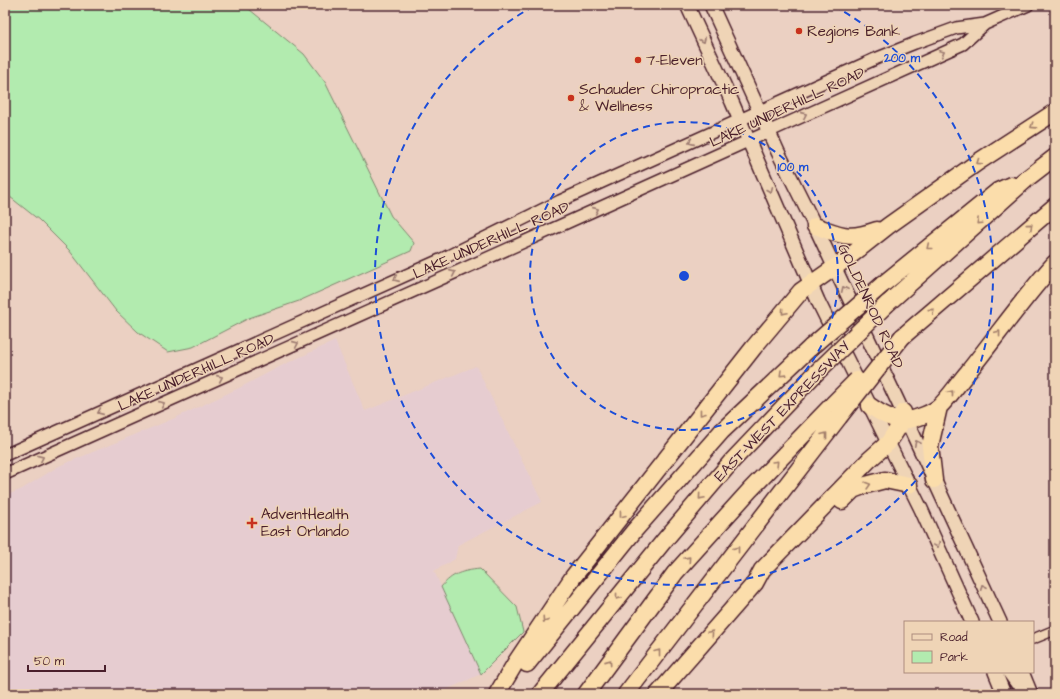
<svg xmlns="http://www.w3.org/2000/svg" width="1060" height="699" font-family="'Architects Daughter',sans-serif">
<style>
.built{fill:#e6ccd0}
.green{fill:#b2ebaf;stroke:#7e856d}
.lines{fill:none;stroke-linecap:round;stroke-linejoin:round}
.minor-casing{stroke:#4a1f2b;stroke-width:12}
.tertiary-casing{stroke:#4a1f2b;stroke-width:14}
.secondary-casing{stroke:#4a1f2b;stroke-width:16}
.motorway-casing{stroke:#4a1f2b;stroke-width:19}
.minor{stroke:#efd4b6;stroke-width:9}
.tertiary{stroke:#efd4b6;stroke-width:11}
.secondary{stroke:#efd4b6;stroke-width:13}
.motorway{stroke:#fbddab;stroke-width:16}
.motorway-bridge-casing{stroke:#4a1f2b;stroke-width:19;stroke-linecap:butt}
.motorway-bridge{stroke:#fbddab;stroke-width:16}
.oneway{stroke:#9c7a70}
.oneway2{stroke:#a27e6b}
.ring{fill:none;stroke:#1d4ed8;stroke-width:2;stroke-dasharray:7 5}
.poi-dot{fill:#c8321e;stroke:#efd4b6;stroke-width:1.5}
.labels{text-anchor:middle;stroke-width:3;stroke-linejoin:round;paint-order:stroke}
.poi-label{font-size:15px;fill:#4a1f2b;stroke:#efd4b6;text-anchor:start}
.street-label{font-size:15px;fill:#4a1f2b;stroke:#efd4b6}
.centre{fill:#1d4ed8;stroke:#efd4b6;stroke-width:2}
.ring-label{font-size:12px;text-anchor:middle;font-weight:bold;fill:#1d4ed8;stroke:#efd4b6;stroke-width:3;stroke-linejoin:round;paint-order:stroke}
</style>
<rect width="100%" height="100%" fill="#ebd0c2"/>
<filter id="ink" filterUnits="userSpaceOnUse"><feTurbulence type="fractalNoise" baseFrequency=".025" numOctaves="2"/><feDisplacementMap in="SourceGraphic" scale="8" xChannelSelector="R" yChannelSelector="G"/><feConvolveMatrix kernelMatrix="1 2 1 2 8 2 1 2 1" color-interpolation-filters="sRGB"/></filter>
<g filter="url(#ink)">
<!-- built -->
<path class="built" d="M335,341L365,411L476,366L542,502L458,545L455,559L434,571L481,674L437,694H5V496L22,489L59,466L175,418L239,388L283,365Z"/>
<!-- green -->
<path class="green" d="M5,5H244L304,54L325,82L391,216L414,243L411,251L299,301L249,318L193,347L168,352L138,332L116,311L69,250L39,220L5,193Z
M480,569L517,607L523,632L481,674L441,587C453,573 462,571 480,569Z"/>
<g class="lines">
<defs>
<path id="minor" d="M1033,639L1055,630"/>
<path id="tertiary" d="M5,455L440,260L560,201L875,59L915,43L956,28L985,24L1028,5
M5,474L566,223L963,44L985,24"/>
<path id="secondary" d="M687,5L732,102L818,301L921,509L972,622
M711,5L778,152L815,226L907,421L1000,622
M995,672L1004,694
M1009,672L1019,686L1030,692
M1022,672L1031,694"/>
<path id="motorway" d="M815,226C844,236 848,240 877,230
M882,285L998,191L1011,185
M887,304L1029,177L1055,157
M902,337L1055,206
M870,406C880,413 895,423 909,420C918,418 932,413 939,407C948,399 960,381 968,372C997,336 1024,297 1055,263
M934,480L930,446L939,407
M842,501L853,490L866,485L885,480L909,485
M527,664L634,531L722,431L811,347
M497,694L516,662L573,577L754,347L801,291L845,260L888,226L978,162L1055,112
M540,694L663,542L732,461L813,376
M586,694L675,573L750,490L833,404
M626,694L839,417
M658,694L755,583L762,570L869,460L888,443L900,425L903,412"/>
</defs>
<!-- minor casing -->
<use href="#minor" class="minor-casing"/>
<!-- tertiary casing -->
<use href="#tertiary" class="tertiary-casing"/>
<!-- secondary casing -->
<use href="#secondary" class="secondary-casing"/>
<!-- motorway casing -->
<use href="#motorway" class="motorway-casing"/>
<!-- minor -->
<use href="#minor" class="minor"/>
<!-- tertiary -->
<use href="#tertiary" class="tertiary"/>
<!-- secondary -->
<use href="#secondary" class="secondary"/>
<!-- motorway -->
<use href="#motorway" class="motorway"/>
<defs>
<path id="motorway-bridge" d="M811,347L882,285
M813,376L887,304
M833,404L857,380
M839,417L902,337"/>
</defs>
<!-- motorway-bridge casing -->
<use href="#motorway-bridge" class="motorway-bridge-casing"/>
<!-- motorway-bridge -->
<use href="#motorway-bridge" class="motorway-bridge"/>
</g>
<!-- one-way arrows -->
<defs><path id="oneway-chevron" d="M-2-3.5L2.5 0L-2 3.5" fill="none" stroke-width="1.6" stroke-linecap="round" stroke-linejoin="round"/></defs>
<g class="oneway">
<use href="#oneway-chevron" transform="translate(703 40) rotate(65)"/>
<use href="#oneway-chevron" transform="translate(942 53) rotate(-24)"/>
<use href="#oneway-chevron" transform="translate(804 115) rotate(-24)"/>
<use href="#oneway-chevron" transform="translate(691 142) rotate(156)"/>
<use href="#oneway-chevron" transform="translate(770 190) rotate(67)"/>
<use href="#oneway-chevron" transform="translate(596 210) rotate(-24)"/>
<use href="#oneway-chevron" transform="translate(453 273) rotate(-24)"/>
<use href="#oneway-chevron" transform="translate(396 279) rotate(156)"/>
<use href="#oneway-chevron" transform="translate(844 289) rotate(-115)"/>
<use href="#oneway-chevron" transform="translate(296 344) rotate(-24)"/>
<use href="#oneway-chevron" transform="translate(220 378) rotate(-24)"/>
<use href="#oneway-chevron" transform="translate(162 404) rotate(-24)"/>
<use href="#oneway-chevron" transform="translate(100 412) rotate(156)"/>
<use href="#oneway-chevron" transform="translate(917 443) rotate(-115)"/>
<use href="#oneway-chevron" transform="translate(41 458) rotate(-24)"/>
<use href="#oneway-chevron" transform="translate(937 545) rotate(66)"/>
<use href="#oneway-chevron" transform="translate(983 587) rotate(-115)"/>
</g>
<g class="oneway2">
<use href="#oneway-chevron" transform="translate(1033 126) rotate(147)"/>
<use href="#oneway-chevron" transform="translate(979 162) rotate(146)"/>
<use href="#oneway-chevron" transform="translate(979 222) rotate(138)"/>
<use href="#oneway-chevron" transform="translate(1030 226) rotate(-41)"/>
<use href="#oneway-chevron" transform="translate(929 247) rotate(141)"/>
<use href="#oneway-chevron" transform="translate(932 311) rotate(-41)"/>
<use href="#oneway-chevron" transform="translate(784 312) rotate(131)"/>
<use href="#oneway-chevron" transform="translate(998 333) rotate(-52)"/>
<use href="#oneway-chevron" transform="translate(782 374) rotate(136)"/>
<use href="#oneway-chevron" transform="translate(951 393) rotate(-51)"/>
<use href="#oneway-chevron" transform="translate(702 413) rotate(128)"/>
<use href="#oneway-chevron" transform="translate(825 435) rotate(-52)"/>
<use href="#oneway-chevron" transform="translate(776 463) rotate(-46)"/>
<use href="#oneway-chevron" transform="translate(868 485) rotate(-16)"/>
<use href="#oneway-chevron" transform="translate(701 497) rotate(131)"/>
<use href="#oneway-chevron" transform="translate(622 515) rotate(128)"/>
<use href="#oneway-chevron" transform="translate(737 549) rotate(-52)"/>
<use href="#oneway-chevron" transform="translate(688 559) rotate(-48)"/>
<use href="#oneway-chevron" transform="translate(618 597) rotate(129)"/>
<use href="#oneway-chevron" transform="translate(545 620) rotate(124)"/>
<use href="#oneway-chevron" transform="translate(711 633) rotate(-49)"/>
<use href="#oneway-chevron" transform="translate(658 652) rotate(-52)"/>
<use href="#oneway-chevron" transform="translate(609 662) rotate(-55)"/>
</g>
</g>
<!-- distance rings -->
<g class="ring">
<circle cx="684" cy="276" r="154"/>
<path d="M834 6A309 309 0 1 1 534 6"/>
</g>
<!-- markers -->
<g class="poi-dot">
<circle cx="799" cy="31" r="4"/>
<circle cx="638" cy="60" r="4"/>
<circle cx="571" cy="98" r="4"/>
<path d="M250 517h4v4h4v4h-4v4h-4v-4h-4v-4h4z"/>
</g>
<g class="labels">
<!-- poi labels -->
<g class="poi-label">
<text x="807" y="36">Regions Bank</text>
<text x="646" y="65">7-Eleven</text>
<text x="579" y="94">Schauder Chiropractic<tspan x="579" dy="17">&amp; Wellness</tspan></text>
<text x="261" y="519">AdventHealth<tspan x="261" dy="17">East Orlando</tspan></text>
</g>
<!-- street labels -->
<g class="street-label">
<text transform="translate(787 107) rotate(-25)" y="5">LAKE UNDERHILL ROAD</text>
<text transform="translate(491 240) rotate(-24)" y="5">LAKE UNDERHILL ROAD</text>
<text transform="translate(871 306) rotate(65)" y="5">GOLDENROD ROAD</text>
<text transform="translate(196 372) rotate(-24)" y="5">LAKE UNDERHILL ROAD</text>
<text transform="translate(782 411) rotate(-46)" y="5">EAST-WEST EXPRESSWAY</text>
</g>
</g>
<circle cx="684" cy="276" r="6" class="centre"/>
<g class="ring-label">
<text x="902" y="62">200 m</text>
<text x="793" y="171">100 m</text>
</g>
<!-- margin -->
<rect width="1060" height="699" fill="none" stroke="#efd4b6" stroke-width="20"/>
<rect x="10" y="10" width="1040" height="679" fill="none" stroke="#4a1f2b" stroke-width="1.5" filter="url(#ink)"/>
<!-- legend -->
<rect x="904" y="621" width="130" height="52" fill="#efd4b6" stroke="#ad8c7e"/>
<rect x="912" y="634" width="20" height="6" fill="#efd4b6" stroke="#ad8c7e"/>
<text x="940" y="641" font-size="12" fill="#4a1f2b">Road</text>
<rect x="912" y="651" width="20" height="12" fill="#b2ebaf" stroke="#ad8c7e"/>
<text x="940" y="661" font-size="12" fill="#4a1f2b">Park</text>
<!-- scale -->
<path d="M28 665v6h77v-6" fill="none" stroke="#4a1f2b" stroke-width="2"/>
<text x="34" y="665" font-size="12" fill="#4a1f2b" stroke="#efd4b6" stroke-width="3" paint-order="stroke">50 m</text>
</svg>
